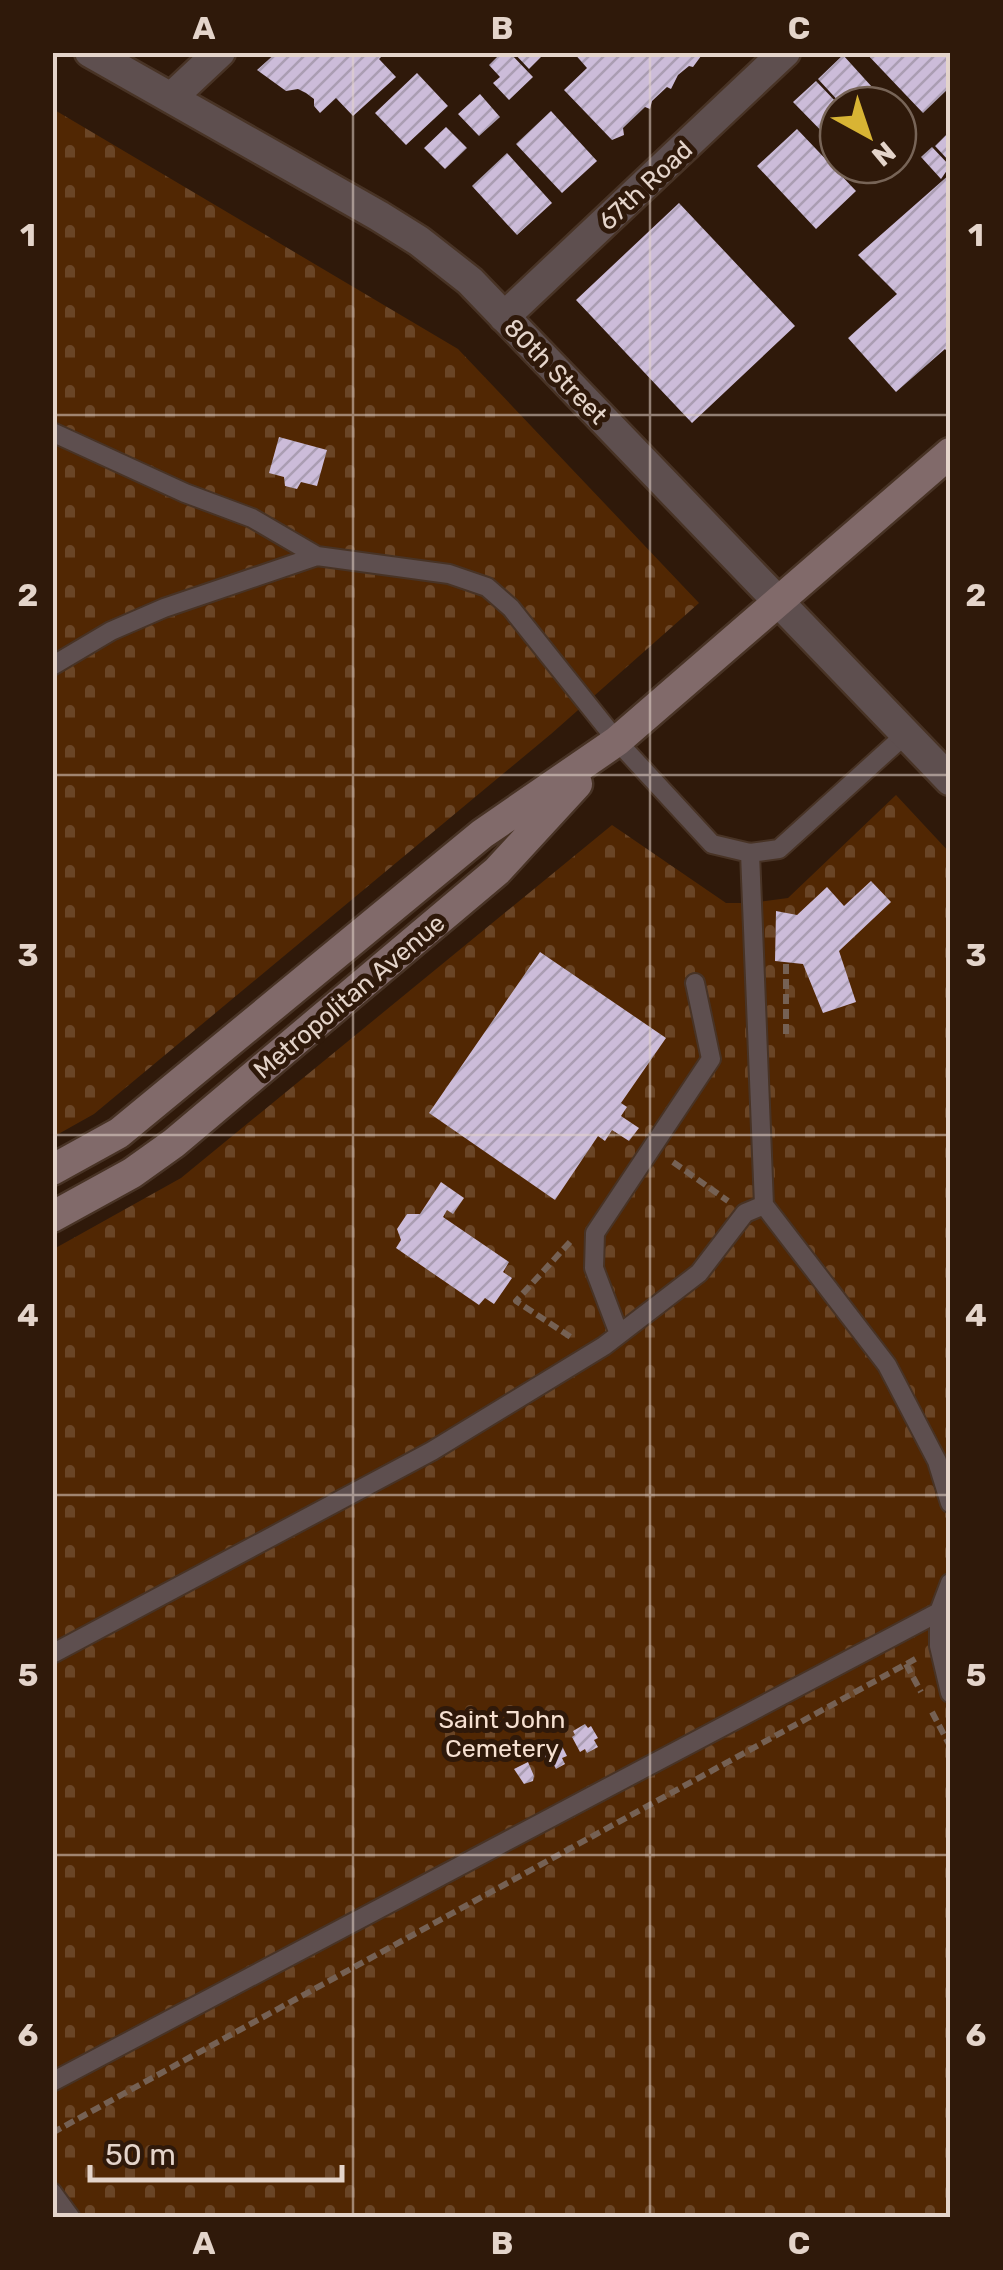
<svg xmlns="http://www.w3.org/2000/svg" width="1003" height="2270" font-family="Rubik,sans-serif">
<style>
.cemetery{fill:url(#cemetery-stones)}
.building{fill:url(#building-hatch)}
.lines{fill:none;stroke-linecap:round;stroke-linejoin:round}
.lane-casing{stroke:#483325;stroke-width:22}
.street-casing{stroke:#483325;stroke-width:35}
.secondary-casing{stroke:#483325;stroke-width:35}
.path{stroke:#756154;stroke-width:6;stroke-dasharray:10 5;stroke-linecap:butt}
.lane{stroke:#5e4f4f;stroke-width:18}
.street{stroke:#5e4f4f;stroke-width:30}
.secondary{stroke:#816a6a;stroke-width:30}
.grid{fill:none;stroke:#e4d4ca;stroke-width:2.5;stroke-opacity:0.55}
.labels{text-anchor:middle;stroke-width:10;stroke-linejoin:round;paint-order:stroke}
.street-label{font-size:25px;fill:#e4d4ca;stroke:#2f190a}
.park-label{font-size:25px;fill:#f6e0d1;stroke:#2f190a}
.neatline{fill:none;stroke:#e4d4ca;stroke-width:4}
.grid-label{font-size:32px;text-anchor:middle;font-weight:bold;fill:#e4d4ca}
</style>
<defs>
<pattern id="cemetery-stones" width="16" height="16" patternUnits="userSpaceOnUse" patternTransform="scale(2.5)"><rect width="16" height="16" fill="#512703"/><path d="M2 7V4a2 2 0 0 1 4 0v3zM10 15v-3a2 2 0 0 1 4 0v3z" fill="#6a4526"/></pattern>
<pattern id="building-hatch" width="6" height="6" patternUnits="userSpaceOnUse" patternTransform="scale(2.5)"><rect width="6" height="6" fill="#ccbcd9"/><path d="M-1 1l2-2M0 6l6-6M5 7l2-2" fill="none" stroke="#aa9db2"/></pattern>
</defs>
<rect width="100%" height="100%" fill="#2f190a"/>
<!-- cemetery -->
<path class="cemetery" d="M53,109L458,349L699,603L551,734L94,1114L53,1137Z
M896,795L950,853V2217H53L52,1250L181,1178L612,825L726,903H752L788,898Z"/>
<!-- building -->
<path class="building" d="M277,52H386L379,59L396,77L353,116L336,98L320,113L314,106V99L306,93L298,89L286,91L257,70Z
M502,52H509L533,77L509,100L493,83L500,77L489,65Z
M513,52H546L529,69Z
M573,52H704L693,67L689,66L678,75L671,89L667,87L652,101L650,109L645,107L623,128L624,135L612,140L564,90L587,68Z
M865,52H950V87L923,113Z
M843,55L882,98L874,105H842L818,79Z
M417,73L448,106L406,145L375,113Z
M816,81L838,104V148L793,102Z
M480,94L500,117L479,136L458,114Z
M551,111L597,161L562,193L516,144Z
M446,127L467,148L445,169L424,148Z
M797,129L856,191L816,229L757,166Z
M950,131V162L935,146Z
M932,147L950,166L941,179L921,157Z
M507,153L552,203L517,235L472,186Z
M950,174V355L945,349L896,392L848,338L897,294L858,255Z
M679,203L795,326L692,423L576,300Z
M279,437L327,450L317,486L301,482L297,489L285,486L284,477L269,473Z
M871,881L891,902L839,951L856,1002L823,1013L803,964L775,961L776,911L797,915L827,887L844,906Z
M540,952L666,1038L621,1103L627,1107L621,1116L639,1128L629,1141L612,1130L605,1141L598,1136L555,1200L429,1113Z
M441,1182L464,1198L453,1214L447,1210L443,1217L509,1262L503,1272L512,1278L494,1304L485,1298L479,1305L396,1248L401,1240L397,1229L407,1214H420Z
M585,1724L588,1728L591,1726L598,1738L594,1740L598,1747L587,1753L585,1749L580,1752L572,1737L575,1735L573,1731Z
M559,1740L567,1756L562,1758L565,1764L556,1769L554,1765L550,1767L541,1750Z
M528,1762L534,1776L533,1781L524,1784L514,1769Z"/>
<g class="lines">
<defs>
<path id="lane" d="M52,432L185,493L252,518L317,556L449,574L487,587L511,608L617,741L712,844L750,853L779,849L906,734
M52,666L111,631L164,608L317,556
M750,853L764,1205L887,1365L937,1461L950,1503
M619,1334L594,1268L595,1233L711,1059L695,983
M950,1583L939,1612V1646L950,1693
M52,1654L432,1451L604,1346L699,1273L745,1213L764,1205
M52,2082L939,1612
M52,2192L71,2218"/>
<path id="street" d="M90,52L379,216L419,241L470,281L950,780
M171,98L220,52
M504,317L785,52"/>
<path id="secondary" d="M52,1170L119,1133L482,834L617,741L950,453
M52,1217L132,1173L174,1143L497,871L577,784"/>
</defs>
<!-- lane casing -->
<use href="#lane" class="lane-casing"/>
<!-- street casing -->
<use href="#street" class="street-casing"/>
<!-- secondary casing -->
<use href="#secondary" class="secondary-casing"/>
<!-- path -->
<path class="path" d="M786,1034V961
M673,1162L728,1201
M570,1242L516,1301L572,1338
M906,1664L921,1692
M932,1712L950,1746
M52,2133L919,1657"/>
<!-- lane -->
<use href="#lane" class="lane"/>
<!-- street -->
<use href="#street" class="street"/>
<!-- secondary -->
<use href="#secondary" class="secondary"/>
</g>
<!-- grid -->
<path class="grid" d="M353,52V2218M650,52V2218M52,415H950M52,775H950M52,1135H950M52,1495H950M52,1855H950"/>
<g class="labels">
<!-- street labels -->
<g class="street-label">
<text transform="translate(645 185) rotate(-43)" y="9">67th Road</text>
<text transform="translate(556 371) rotate(46)" y="9">80th Street</text>
<text transform="translate(349 996) rotate(-40)" y="9">Metropolitan Avenue</text>
</g>
<!-- park labels -->
<g class="park-label">
<text x="502" y="1728">Saint John<tspan x="502" dy="29">Cemetery</tspan></text>
</g>
</g>
<!-- border -->
<rect width="1003" height="2270" fill="none" stroke="#2f190a" stroke-width="110"/>
<!-- north arrow -->
<g transform="translate(868 135) rotate(140)"><circle r="48" fill="#2f190a" stroke="#776457" stroke-width="2.5"/>
<path d="M0-8L18 38L0 25L-18 38Z" fill="#d8b434"/>
<text y="-15" font-size="28" font-weight="bold" text-anchor="middle" fill="#e4d4ca">N</text>
</g>
<!-- scale -->
<path d="M90 2165v15h252v-15" fill="none" stroke="#e4d4ca" stroke-width="5"/>
<text x="105" y="2165" font-size="30" fill="#e4d4ca" stroke="#2f190a" stroke-width="8" paint-order="stroke">50 m</text>
<rect x="55" y="55" width="893" height="2160" class="neatline"/>
<g class="grid-label">
<text x="204" y="39">A</text>
<text x="502" y="39">B</text>
<text x="799" y="39">C</text>
<text x="28" y="246">1</text>
<text x="976" y="246">1</text>
<text x="28" y="606">2</text>
<text x="976" y="606">2</text>
<text x="28" y="966">3</text>
<text x="976" y="966">3</text>
<text x="28" y="1326">4</text>
<text x="976" y="1326">4</text>
<text x="28" y="1686">5</text>
<text x="976" y="1686">5</text>
<text x="28" y="2046">6</text>
<text x="976" y="2046">6</text>
<text x="204" y="2254">A</text>
<text x="502" y="2254">B</text>
<text x="799" y="2254">C</text>
</g>
</svg>
